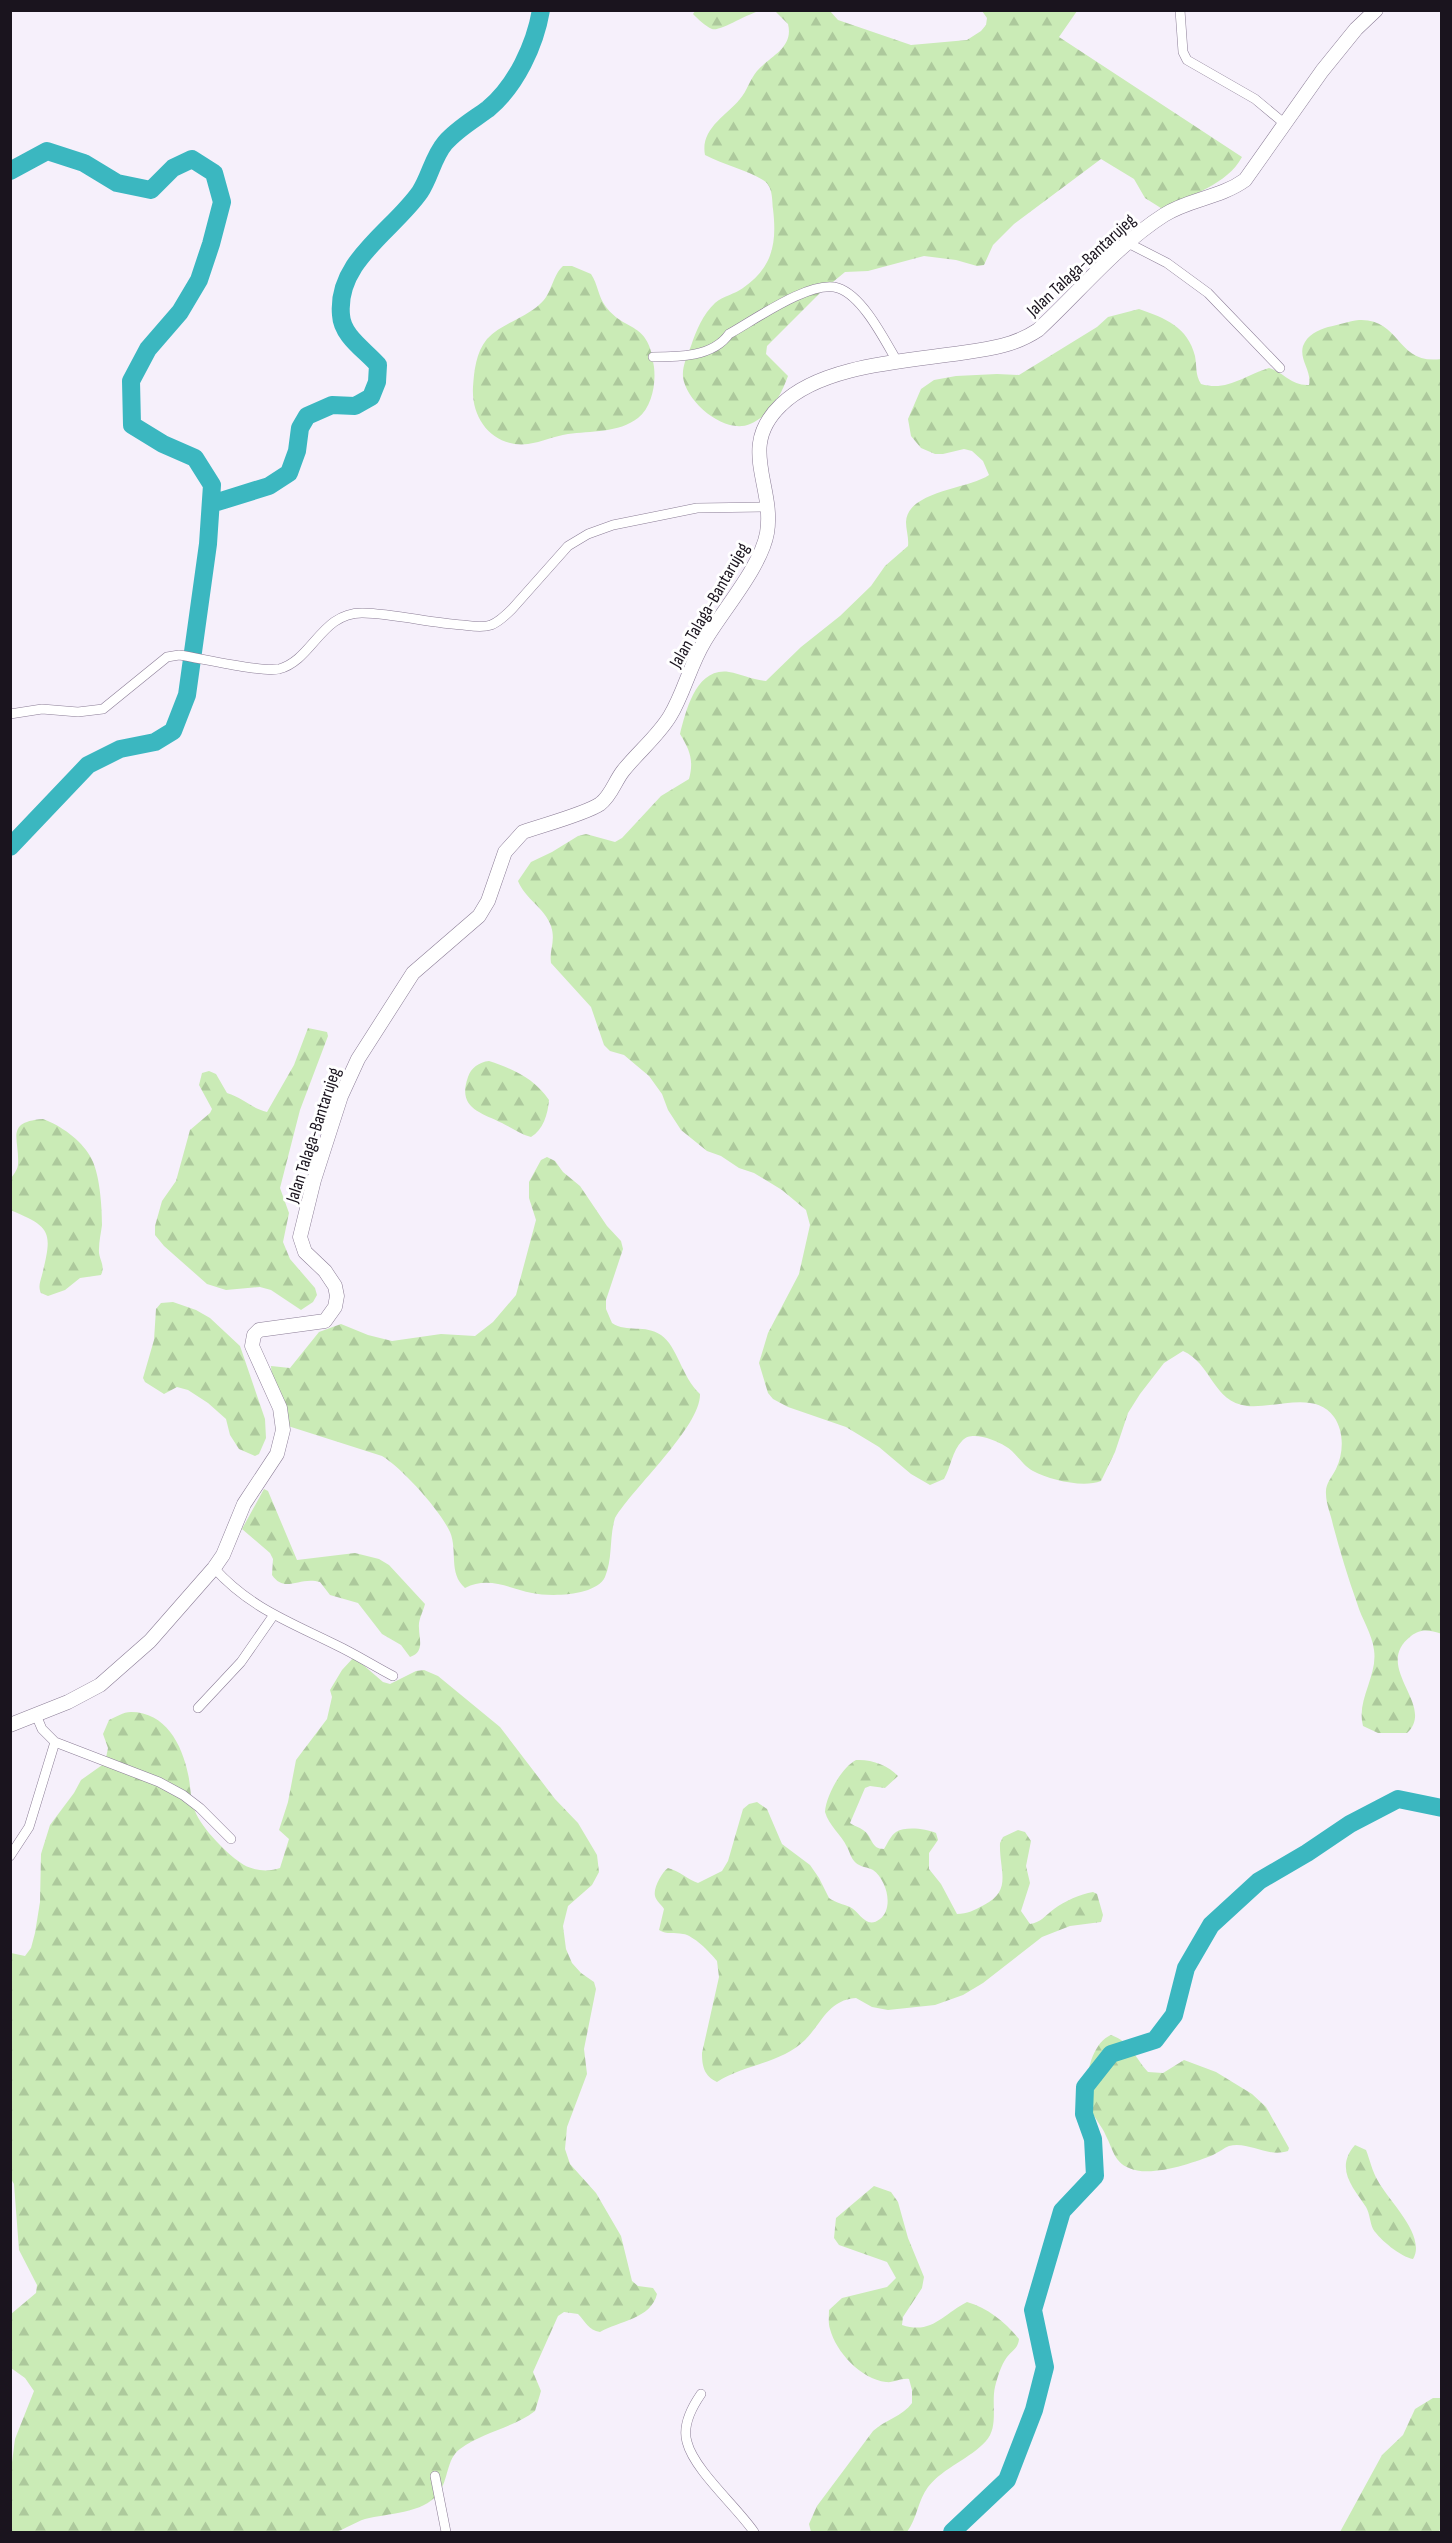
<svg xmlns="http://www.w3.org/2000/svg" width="1452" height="2543" font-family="'Sofia Sans Condensed',sans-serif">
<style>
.forest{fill:url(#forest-firs)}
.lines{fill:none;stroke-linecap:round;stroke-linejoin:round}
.river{stroke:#3bb7c0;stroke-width:18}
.minor-casing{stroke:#8b7d96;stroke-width:10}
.primary-casing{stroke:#8b7d96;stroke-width:15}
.minor{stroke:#fff;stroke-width:9}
.primary{stroke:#fff;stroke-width:14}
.labels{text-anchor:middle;stroke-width:6;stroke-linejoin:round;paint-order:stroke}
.street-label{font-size:18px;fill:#1a141e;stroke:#fff}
</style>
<defs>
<pattern id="forest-firs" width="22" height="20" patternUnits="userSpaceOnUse" patternTransform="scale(1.5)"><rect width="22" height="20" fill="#caebb6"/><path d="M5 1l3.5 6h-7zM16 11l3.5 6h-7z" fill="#adc99c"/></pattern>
</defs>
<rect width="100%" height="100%" fill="#f6f0fb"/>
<!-- forest -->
<path class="forest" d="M695,11V10L760,11C748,13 720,32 712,29C705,26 698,19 693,14Z
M766,11H830L838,20L911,45L967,40L981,31L986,25L987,18L982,11H1077L1059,37L1242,157C1227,185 1191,194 1164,210L1145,198L1134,179L1101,159L1014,224L993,245L984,265L977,266L956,260L924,256L868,271L845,272L822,291L767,346L766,354L788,376C781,395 771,415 750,424C725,435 686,402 683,377C682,367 687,356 691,346C696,331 703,314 715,303C723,296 735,294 743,288C773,267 777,243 773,209C772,199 773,186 763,180C749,171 722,164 705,155C700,129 726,116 740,99C747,91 750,79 757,71C770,56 794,48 788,24L776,12Z
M563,266H572L591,274C598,284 598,297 606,307C626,333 649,320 654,367C656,384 652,407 638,418C619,433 590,431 568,434C554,436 542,442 528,444C494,448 471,420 473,387C474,371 476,352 487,339C502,323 524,319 540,304C552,294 552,276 563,266Z
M1139,309C1165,318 1188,327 1195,356C1197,367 1195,374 1201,384C1227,392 1245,375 1269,368C1285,373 1291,386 1309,385C1312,371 1299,360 1303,346C1307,335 1318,330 1328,327C1338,325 1349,321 1359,320C1401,318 1396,365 1441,359L1442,1634C1429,1630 1422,1628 1411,1636C1371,1667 1437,1705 1407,1733H1378L1363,1726C1356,1700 1378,1676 1374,1650C1372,1633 1362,1620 1357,1603C1348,1578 1340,1551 1333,1525C1331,1515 1326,1504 1326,1494C1325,1484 1332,1477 1336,1469C1344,1453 1344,1431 1334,1417C1315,1390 1274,1409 1247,1406C1213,1402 1211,1363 1183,1351L1164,1363L1140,1394L1128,1413L1115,1452L1101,1481C1083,1488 1050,1480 1033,1471C1022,1465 1016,1452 1005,1446C995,1440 971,1430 962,1441C952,1451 951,1467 944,1479L930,1485L911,1474L879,1447L846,1427L788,1407L773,1399L768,1393L759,1363L768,1333L799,1274L810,1225L806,1210L782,1190L754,1173L739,1168L721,1156L707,1151L681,1130L668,1110L662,1094L649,1076L624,1055L610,1051L604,1045L591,1007L551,963C549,949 556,942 551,926C545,908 525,899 518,881L531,862L552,852L578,836L586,834L615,842L622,838L661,796L689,779C694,761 690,750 680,734C686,711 696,667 729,672C741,674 753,680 766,681L801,647L840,616L871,586L885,566L908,546C909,538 906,530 906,522C907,491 969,489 989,475L983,461L972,451L964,449L943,454H935L921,448L911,436L908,419L921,389L934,380L956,376L997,374L1019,375L1097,327L1108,317Z
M308,1028L327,1032L328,1036L300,1110L280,1188L289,1213L283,1242L290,1259L315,1288L317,1295L313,1302L301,1310L271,1290L260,1287L226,1290L207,1284L164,1246L155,1235V1226L162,1201L176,1181L190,1130L210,1113L212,1109L199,1085L202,1073L209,1071L216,1074L227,1093C243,1098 251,1108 267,1112L294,1065Z
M489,1061C513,1069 534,1078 549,1100C548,1114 543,1130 531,1137C520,1134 512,1128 502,1123C480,1112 457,1108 468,1077C471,1068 479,1062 489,1061Z
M43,1119C60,1125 81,1140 90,1156C100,1172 102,1207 102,1225C101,1233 99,1241 99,1249C98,1259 106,1265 101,1275L80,1278L65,1290L48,1296L41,1293C38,1287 40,1282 42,1275C53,1231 51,1227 10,1210C10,1201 9,1190 10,1181C12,1175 17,1172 18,1165C20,1139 4,1122 43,1119Z
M547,1157L555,1161L563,1172L580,1186L607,1226L621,1241L623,1249L606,1300V1309L612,1323C627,1333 645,1324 661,1335C678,1347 681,1376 700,1394C701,1426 633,1488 615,1518C609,1538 613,1558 605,1577C596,1596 551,1597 532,1593C509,1588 488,1576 465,1588C448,1573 458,1551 450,1532C440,1510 402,1468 382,1456L288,1426L272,1379L271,1366L290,1368L319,1332L341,1324L368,1335L392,1341L441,1334L475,1336L493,1322L516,1295L536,1220L529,1198V1182L541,1160Z
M173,1302L196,1310L210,1318L240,1346L265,1419L266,1438L259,1454L255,1456L239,1449L230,1435L226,1419L208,1403L188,1390L177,1387L164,1394L145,1382L143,1378L154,1340L156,1309L161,1303Z
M264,1489L268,1491L297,1560L355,1553L379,1559L389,1565L425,1604C423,1612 418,1620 419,1628C419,1639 425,1652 410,1657L401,1645L382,1634L358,1603L330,1595L320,1582C299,1576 285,1594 272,1575L273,1559L270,1553L242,1529Z
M354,1657L383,1682L390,1684L416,1671L424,1670L438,1676L500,1727L555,1799L578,1823L597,1855L599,1872L592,1885L568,1906L563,1926L566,1949L572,1963L581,1973L594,1982L596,1989L584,2049L587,2074L567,2127L565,2149L570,2164L596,2193L621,2236L632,2281L638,2286L653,2288L657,2294C651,2319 619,2321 600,2332C588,2330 586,2322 578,2314L564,2312L558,2316L533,2372L541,2391L535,2411C513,2428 483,2432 460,2449C446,2459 449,2480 438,2494C422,2514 388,2513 365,2519C355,2522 346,2529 335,2532H11L10,2478L15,2439L34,2391L25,2378L11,2368V2314L36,2293L37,2285L19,2250L14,2184L11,2179V1953L25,1956L31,1948L35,1933L40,1902L41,1854L50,1825L74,1793L81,1780L105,1763L108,1748L103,1734L109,1720C116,1717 123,1712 131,1712C165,1712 182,1744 188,1774C191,1786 190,1800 195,1811C201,1828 229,1856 244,1865C255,1871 269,1872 280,1868L289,1839L279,1830L288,1802L296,1760L327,1719L332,1697L330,1690L342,1670Z
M856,1760C871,1759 888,1765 898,1776L885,1788L870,1786L865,1788L850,1823C854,1826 859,1827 863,1830C873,1836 870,1849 884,1849C887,1844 891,1835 896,1832C906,1826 926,1829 936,1833L938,1840L929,1853V1869L941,1884L957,1914C967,1914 975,1910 984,1905C1013,1890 999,1871 1000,1843L1003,1837L1018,1830L1025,1832L1031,1841L1026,1866L1030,1883L1021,1911L1030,1924C1040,1923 1046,1915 1054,1909C1065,1901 1080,1894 1093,1892L1097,1894L1103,1915L1101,1922L1070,1926L1042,1937L983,1983L963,1995L935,2005L888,2010L872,2007L856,1998C828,2000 822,2023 805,2040C782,2063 743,2065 717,2082C704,2076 702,2066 702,2053L719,1977L717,1961C710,1952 693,1935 683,1934C674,1932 667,1935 659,1930L664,1909C662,1905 656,1901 655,1896C653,1888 662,1872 668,1868C680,1871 688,1880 698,1883L722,1871L728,1861L743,1809L749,1804L757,1802L767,1809L782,1844L810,1865L819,1878L829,1898C836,1903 843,1904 850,1907C860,1912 866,1930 880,1919C894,1908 887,1880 873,1870C868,1867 860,1867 856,1863C851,1859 850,1852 847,1847C841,1834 829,1826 825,1812C826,1796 841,1768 856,1760Z
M1111,2035C1131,2042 1135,2058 1148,2072L1163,2073L1184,2060L1216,2072L1252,2094L1266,2107L1289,2148L1288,2151C1267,2158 1249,2141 1229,2146C1224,2148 1219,2152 1213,2155C1193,2163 1150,2178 1129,2168C1114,2162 1113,2149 1106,2136C1102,2126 1094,2118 1090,2108C1082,2088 1089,2044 1111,2035Z
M1355,2145L1366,2150C1370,2160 1372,2171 1378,2181C1388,2200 1427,2236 1413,2259C1401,2257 1380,2240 1373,2229C1370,2223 1370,2214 1366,2207C1354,2188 1334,2169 1355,2145Z
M874,2186L891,2192L898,2202L908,2238L924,2277L922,2288L903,2317L902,2325C932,2335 943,2314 967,2302C988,2308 1005,2322 1019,2339C1018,2349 1012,2350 1007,2357C1001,2365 997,2378 995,2387C991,2404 999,2427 986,2441C970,2459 944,2467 928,2487C918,2500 917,2519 907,2532H811L809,2524L817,2506L873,2431C885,2420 903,2416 912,2403V2390L909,2379C900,2378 894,2383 886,2382C861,2379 836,2352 830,2329C828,2323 829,2316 829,2310L842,2298L887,2287L896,2278L887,2262L839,2245L834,2238L836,2218Z
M1433,2398H1442V2524L1439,2532H1340L1382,2455L1403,2435L1415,2409Z"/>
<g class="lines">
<!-- river -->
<path class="river" d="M10,171L47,151L84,163L117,183L151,190L173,168L192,159L214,173L222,202L211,244L199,280L180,312L148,349L131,381L132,425L163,444L195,458L212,485L208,544L187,695L173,731L155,742L120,749L88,765L10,847
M211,504L269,486L289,473L297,451L300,428L307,416L332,405L355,406L371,397L377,382L378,365C365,350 342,336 341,315C336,261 393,231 420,192C430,177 433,157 445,143C457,129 473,120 488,109C516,86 535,45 541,10
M952,2532L1007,2480L1034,2410L1045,2367L1033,2310L1062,2211L1095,2176L1093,2139L1084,2114L1085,2087L1111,2054L1155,2040L1174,2015L1186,1968L1211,1925L1259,1881L1307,1853L1350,1824L1398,1799L1442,1808"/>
<defs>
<path id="minor" d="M1180,10L1183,52L1187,60L1255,99L1285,124
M1128,243L1167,263L1208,293L1280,368
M653,357C678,357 713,357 729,334C753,321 811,279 838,288C863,296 885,341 898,363
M10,714L42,709L78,712L103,709L167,657L179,655C200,658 262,673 279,669C313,660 321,612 363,613C397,614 430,623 463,625C472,626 482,628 491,625C499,622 506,615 512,609L568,546L588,534L613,525L697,508L767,507
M214,1568C250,1608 290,1622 336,1645C355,1654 374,1666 393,1676
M198,1708L241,1662L273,1616
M36,1715L42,1729L55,1742L159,1782L183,1795L200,1808L231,1839
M10,1856L29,1827L55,1742
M701,2394C692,2407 682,2425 687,2442C694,2470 737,2507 754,2532
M435,2476L446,2532"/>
<path id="primary" d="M10,1725L68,1702L100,1685L150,1641L214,1568L223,1555L244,1504L277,1454L283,1430L280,1408L252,1346L254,1335L259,1330L325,1321L335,1307L337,1296L335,1286L325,1271L305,1252L300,1237L314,1180L341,1096L358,1059L413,973L479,916L488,901L505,852L523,832C543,825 585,814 600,804C611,796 615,781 623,771C638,752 658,736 670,716C684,693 690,665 704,642C722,611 761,567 767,533C775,485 737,447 781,405C821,365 907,361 961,353C989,349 1014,346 1038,330C1079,292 1117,245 1164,215C1189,199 1220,198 1245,180L1322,71L1356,29L1376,10"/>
</defs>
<!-- minor casing -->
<use href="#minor" class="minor-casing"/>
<!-- primary casing -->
<use href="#primary" class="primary-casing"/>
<!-- minor -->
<use href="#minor" class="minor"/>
<!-- primary -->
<use href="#primary" class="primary"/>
</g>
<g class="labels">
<!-- street labels -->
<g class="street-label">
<text transform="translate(1081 265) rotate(-43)" y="6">Jalan Talaga-Bantarujeg</text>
<text transform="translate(709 605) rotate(-60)" y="6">Jalan Talaga-Bantarujeg</text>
<text transform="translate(313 1135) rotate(-72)" y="6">Jalan Talaga-Bantarujeg</text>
</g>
</g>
<!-- border -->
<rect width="1452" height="2543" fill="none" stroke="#1a141e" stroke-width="24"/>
</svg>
